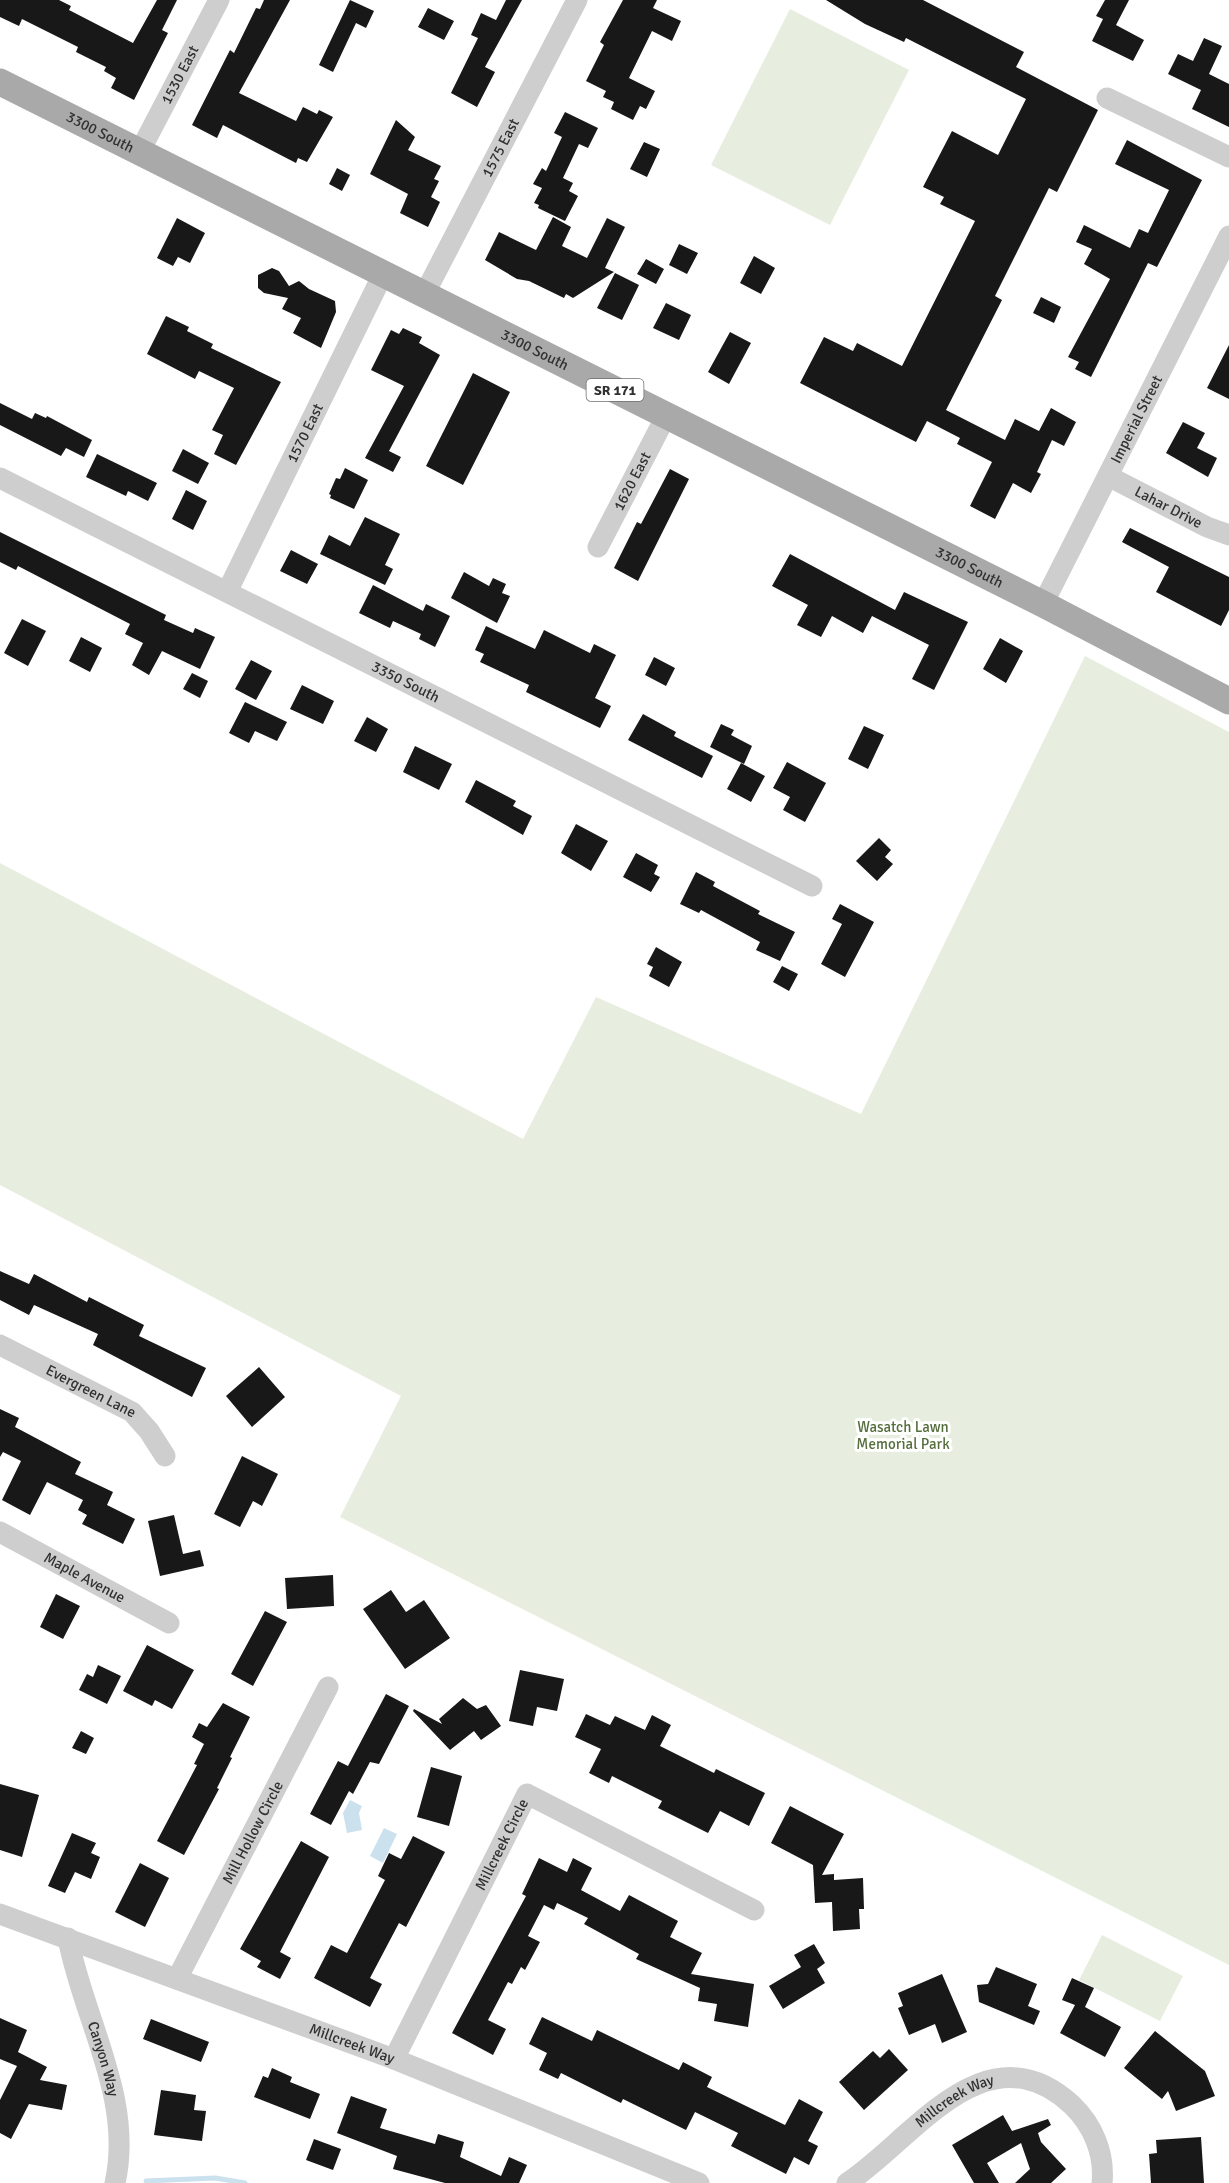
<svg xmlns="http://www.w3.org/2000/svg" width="1229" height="2183" font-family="Signika,sans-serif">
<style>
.green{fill:#e7eedf}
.water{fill:#cbe1ee}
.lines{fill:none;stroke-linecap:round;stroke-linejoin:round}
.stream{stroke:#cbe1ee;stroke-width:5}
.building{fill:#181818}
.minor{stroke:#cecece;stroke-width:21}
.major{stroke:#a9a9a9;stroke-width:27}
.labels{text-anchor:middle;stroke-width:6;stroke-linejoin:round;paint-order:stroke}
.shield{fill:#fff;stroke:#6f6f6f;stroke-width:1.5}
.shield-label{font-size:14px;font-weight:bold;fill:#313131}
.street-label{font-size:15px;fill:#313131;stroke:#fff}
.park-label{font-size:15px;fill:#556e3c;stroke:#fff}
</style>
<rect width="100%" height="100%" fill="#fff"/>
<!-- green -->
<path class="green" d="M790,9L909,70L830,225L711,165Z
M1085,656L1229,732V1965L340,1517L401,1396L0,1185V863L523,1139L596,997L861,1114Z
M1102,1935L1183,1976L1160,2021L1079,1980Z"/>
<!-- water -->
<path class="water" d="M350,1800L362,1806L359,1813L362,1830L347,1833L343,1813Z
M384,1828L397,1834L383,1863L370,1856Z"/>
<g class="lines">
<!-- stream -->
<path class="stream" d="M146,2181L215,2178L245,2183"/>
</g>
<!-- building -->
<path class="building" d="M0,0H59L71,6L69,10L133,43L157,0H177L162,30L168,33L134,100L111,88L116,78L104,71L106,67L76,52L78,47L22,19L19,26L0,17Z
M264,0H290L239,93L296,121L303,107L317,114L319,110L333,117L307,162L298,158L296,163L223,125L217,138L192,125L230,50L234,53L256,8L260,9Z
M350,0L374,11L366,28L356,23L333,72L319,65Z
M506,0H522L485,67L495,72L477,107L451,93L478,38L471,35L481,13L496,20Z
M623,0H657L653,8L681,21L672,41L652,31L629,78L655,91L646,109L640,106L633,120L611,109L614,102L603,97L606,91L586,81L604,45L600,42Z
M826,0H923L1024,52L1016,67L1098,110L1057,192L1049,188L995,296L1002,300L946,410L1005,440L1015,419L1039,431L1051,408L1076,422L1064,446L1052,440L1037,472L1041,474L1031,493L1013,483L995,519L970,506L992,462L957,444L960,438L927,421L916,442L800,383L824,337L853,351L857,343L902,366L975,221L940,204L944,197L923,187L952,131L998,155L1026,99L906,38L904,42L865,24Z
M1105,0H1129L1116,25L1144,40L1133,61L1092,41L1103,19L1096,16Z
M428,8L454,21L444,40L418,27Z
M1204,38L1222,46L1209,74L1229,84V127L1192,109L1201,90L1168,74L1178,54L1193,61Z
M565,112L598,128L588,148L579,144L563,178L573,183L569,191L578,196L565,221L538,208L539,205L534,203L542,188L533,184L542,168L546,171L562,137L554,133Z
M396,120L415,137L408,150L441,166L434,179L439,181L431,197L440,202L428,227L400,213L408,194L370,174Z
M1127,140L1202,180L1157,267L1148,263L1091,377L1075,369L1079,362L1068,357L1110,279L1084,264L1092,249L1076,242L1084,225L1130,248L1139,229L1148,233L1169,190L1115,164Z
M644,142L660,149L647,177L630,169Z
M337,168L350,175L342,191L329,184Z
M553,217L571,227L562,246L587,258L607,218L625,227L605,268L614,272L573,298L566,294L564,298L529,281L517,279L485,260L499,232L536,250Z
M177,218L205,233L190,263L178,257L173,266L157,258Z
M679,244L698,253L687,274L669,265Z
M754,256L775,268L761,294L740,283Z
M646,259L664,269L656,284L637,274Z
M272,268L279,271L289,286L299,281L309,289L335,301L336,312L321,348L293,333L301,318L282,309L288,298L264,293L258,288V275Z
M615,273L639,285L622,320L597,308Z
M1041,297L1061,307L1054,323L1033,313Z
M666,303L691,315L679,340L653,328Z
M166,316L189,327L187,331L213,344L211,348L281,382L236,465L214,454L223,435L212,430L234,388L199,371L195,379L147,354Z
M403,328L422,337L419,343L440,355L389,451L401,457L393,472L365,458L404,386L371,370L391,330L399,334Z
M730,332L751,343L729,384L708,372Z
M1229,345V399L1207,388Z
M473,373L510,392L463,485L426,466Z
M0,403L32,419L35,413L46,418L47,416L92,440L84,457L66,448L61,456L0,425Z
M1183,422L1205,433L1197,448L1217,458L1208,477L1166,453Z
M183,449L209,463L198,484L172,471Z
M97,454L157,483L148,501L128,491L126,496L86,477Z
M345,468L368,480L354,509L330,498L331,495L329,494L336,478L340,479Z
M670,469L689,479L638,581L614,568L637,522L641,524Z
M186,490L207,501L193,530L172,519Z
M365,517L400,534L385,565L393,569L385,585L320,554L329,535L350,546Z
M1130,528L1229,577V610L1221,626L1156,592L1169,567L1122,542Z
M0,532L166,615L164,620L193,633L195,628L215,637L200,669L162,651L149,675L132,665L143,643L125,634L130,624L18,566L16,570L0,562Z
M291,550L318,564L307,584L280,571Z
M790,554L895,610L904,592L968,622L934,690L912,679L929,645L872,616L863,633L832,616L821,637L797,625L808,605L772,586Z
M464,572L489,586L493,578L506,584L502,593L510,596L497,623L451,598Z
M373,585L423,611L426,604L450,616L435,647L419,639L421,634L393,621L390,628L359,613Z
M22,619L46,631L28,666L4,653Z
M486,626L535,649L544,630L590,653L594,644L616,655L595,698L611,706L600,728L526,692L529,685L480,662L484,654L475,650Z
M81,637L102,648L90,672L69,661Z
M1000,638L1023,651L1006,683L983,669Z
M654,657L675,668L666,686L645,675Z
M251,660L272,671L256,700L235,689Z
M192,673L208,681L200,698L183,689Z
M302,685L334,701L323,724L290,709Z
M245,702L287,722L277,741L255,731L249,743L229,733Z
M643,714L676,732L674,736L713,756L702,778L628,740Z
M367,717L388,729L376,752L354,741Z
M721,724L734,730L731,735L752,746L744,764L710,747Z
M864,726L884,735L868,769L848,759Z
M415,746L452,764L439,790L403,772Z
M787,762L826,783L805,822L783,810L790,797L773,788Z
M741,763L765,776L751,802L727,789Z
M476,780L516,801L513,806L532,816L523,835L465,802Z
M576,824L608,841L591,871L561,853Z
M879,838L891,850L885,857L893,864L877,881L856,861Z
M636,853L658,865L654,874L660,877L651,892L623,877Z
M696,872L715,882L713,886L760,911L758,914L795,932L780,961L756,950L760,942L701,910L699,913L680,904Z
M840,904L874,922L845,977L821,964L842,924L832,919Z
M656,947L682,962L669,987L649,976L653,967L647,964Z
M782,966L798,974L789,991L773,982Z
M0,1271L29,1284L34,1274L87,1302L89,1297L144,1325L139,1336L206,1368L192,1397L93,1345L98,1334L34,1305L29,1315L0,1300Z
M259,1367L285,1397L252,1427L226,1396Z
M0,1409L19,1418L15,1427L81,1462L75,1474L113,1492L107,1505L135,1519L123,1544L82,1524L87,1515L78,1510L83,1500L47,1482L30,1515L2,1500L21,1461L3,1452L0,1457Z
M242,1456L278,1474L262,1506L253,1501L240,1527L214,1514Z
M174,1515L183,1554L200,1550L204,1566L160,1576L148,1521Z
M333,1575L334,1606L287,1609L285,1578Z
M391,1590L406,1612L424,1600L450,1638L405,1669L363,1609Z
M56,1594L80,1606L63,1639L40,1627Z
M265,1611L287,1622L253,1686L231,1674Z
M147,1645L194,1670L172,1709L155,1700L152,1706L123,1691Z
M98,1665L121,1676L107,1704L79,1690L87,1674L93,1677Z
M520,1670L564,1679L557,1711L537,1707L533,1726L509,1721Z
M386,1694L409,1706L379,1764L370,1762L353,1794L349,1791L331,1825L310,1814L338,1761L348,1766Z
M463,1698L477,1709L486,1705L501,1726L481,1740L474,1731L450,1750L413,1711L414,1709L442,1724L439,1719Z
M223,1703L250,1717L230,1757L232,1758L217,1788L219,1789L184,1855L157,1841L197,1765L194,1764L204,1744L192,1737L199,1723L207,1727Z
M586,1714L610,1725L615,1716L645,1730L652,1715L671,1725L660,1746L714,1773L716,1769L765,1793L749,1826L720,1811L708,1833L658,1808L662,1801L612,1776L609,1783L589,1773L601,1749L575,1737Z
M81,1731L94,1738L86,1754L72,1748Z
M431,1767L462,1776L449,1826L417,1817Z
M0,1784L39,1795L22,1857L0,1850Z
M790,1806L844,1834L822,1875L834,1874V1880L863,1878L864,1909H859L860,1929L833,1931L832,1902L815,1903L813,1865L771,1843Z
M72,1833L96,1843L91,1853L100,1857L91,1879L75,1872L65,1893L48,1886Z
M413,1836L445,1852L406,1927L399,1923L370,1978L382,1984L370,2007L314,1978L331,1945L347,1953L385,1880L378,1876L389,1853L401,1859Z
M301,1841L329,1857L280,1952L291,1958L280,1979L257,1967L261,1961L240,1949Z
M539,1858L567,1872L573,1858L592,1868L581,1890L620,1911L629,1895L678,1921L670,1937L702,1953L691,1974L754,1984L748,2027L714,2021L717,2004L698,2001L700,1988L636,1959L639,1954L584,1924L588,1918L557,1903L554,1910L544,1905L528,1936L540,1942L525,1970L521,1967L512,1984L508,1982L488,2020L506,2029L493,2055L452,2033L526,1896L522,1894Z
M140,1863L169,1878L145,1927L115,1912Z
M814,1944L825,1963L817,1969L825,1983L783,2009L769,1986L801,1967L794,1955Z
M996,1967L1037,1984L1028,2006L1040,2011L1034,2025L979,2002L977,1985L988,1984Z
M942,1974L967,2032L942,2043L935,2024L909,2035L898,2008L903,2006L898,1993Z
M1072,1978L1094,1988L1085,2007L1121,2027L1105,2057L1060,2033L1075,2005L1062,2000Z
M542,2017L592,2041L597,2030L679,2070L683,2062L712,2077L707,2087L785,2125L799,2099L823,2112L808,2141L818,2146L809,2165L794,2157L786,2174L731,2146L738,2133L695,2112L686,2130L623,2099L621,2103L561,2073L558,2079L539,2070L547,2053L529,2044Z
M0,2018L27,2030L18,2052L47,2067L40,2080L67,2085L62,2110L29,2104L11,2139L0,2133V2100L17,2066L0,2059Z
M151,2019L209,2042L201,2062L143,2039Z
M1155,2031L1205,2071L1215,2096L1176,2111L1168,2091L1162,2099L1124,2068Z
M889,2049L908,2070L864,2110L839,2082L873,2051L880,2058Z
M272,2068L292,2077L290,2082L320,2094L310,2119L254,2097L263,2076L268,2078Z
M161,2090L196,2095L194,2110L206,2111L202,2141L154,2135Z
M351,2096L387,2109L380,2128L435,2144L438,2134L464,2142L460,2157L501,2176L509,2157L527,2165L519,2183H445L393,2169L397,2156L337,2133Z
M1003,2115L1012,2131L1048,2119L1051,2125L1038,2133L1041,2142L1066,2169L1051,2183H1015L1030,2169L1021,2143L987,2163L999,2183H974L952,2145Z
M1201,2137L1204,2183H1151L1149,2154L1157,2153L1156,2140Z
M314,2139L341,2149L333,2170L306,2160Z"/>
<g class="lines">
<!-- minor -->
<g class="minor">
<path d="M1107,98L1229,157"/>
<path id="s1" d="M140,151L219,0"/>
<path id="s2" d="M424,295L577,0"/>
<path id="s3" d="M1108,476L1207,527L1229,535"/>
<path id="s4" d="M0,478L812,886"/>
<path id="s5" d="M598,547L666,416"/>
<path id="s6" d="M227,592L383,274"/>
<path id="s7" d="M1043,604L1229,236"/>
<path id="s8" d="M0,1345L132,1412L149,1431L165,1456"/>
<path id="s9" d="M0,1532L169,1623"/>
<path id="s10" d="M0,1914L394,2059L699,2183"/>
<path id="s11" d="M68,1938C83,2019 134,2098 115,2183"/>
<path id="s12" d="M177,1979L328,1687"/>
<path id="s13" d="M394,2059L527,1794L754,1910"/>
<path id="s14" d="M847,2183C912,2141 985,2025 1072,2105C1093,2125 1105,2154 1102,2183"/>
</g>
<!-- major -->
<path class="major" id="s15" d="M0,82L1043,604L1229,701"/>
</g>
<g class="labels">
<!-- shield labels -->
<rect class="shield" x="586.5" y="379" width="57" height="22" rx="4.5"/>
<g class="shield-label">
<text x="615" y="395">SR 171</text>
</g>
<!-- street labels -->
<g class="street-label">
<text dy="5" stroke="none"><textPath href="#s1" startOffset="86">1530 East</textPath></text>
<text dy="5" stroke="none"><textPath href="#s15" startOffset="112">3300 South</textPath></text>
<text dy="5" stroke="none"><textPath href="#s2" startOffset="166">1575 East</textPath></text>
<text dy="5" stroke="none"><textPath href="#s15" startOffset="598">3300 South</textPath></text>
<text dy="5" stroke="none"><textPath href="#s7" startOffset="207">Imperial Street</textPath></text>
<text dy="5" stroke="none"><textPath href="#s6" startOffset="177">1570 East</textPath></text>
<text dy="5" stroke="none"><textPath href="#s5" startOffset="74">1620 East</textPath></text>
<text dy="5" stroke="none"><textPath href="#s3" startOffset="68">Lahar Drive</textPath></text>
<text dy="5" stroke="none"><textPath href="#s15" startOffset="1084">3300 South</textPath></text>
<text dy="5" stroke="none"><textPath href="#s4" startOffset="454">3350 South</textPath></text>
<text dy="5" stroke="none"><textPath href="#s8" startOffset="102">Evergreen Lane</textPath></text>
<text dy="5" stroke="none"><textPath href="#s9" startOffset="96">Maple Avenue</textPath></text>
<text dy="5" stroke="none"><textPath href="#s12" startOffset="165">Mill Hollow Circle</textPath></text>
<text dy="5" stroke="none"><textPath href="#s13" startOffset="240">Millcreek Circle</textPath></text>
<text dy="5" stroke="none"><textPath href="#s10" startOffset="375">Millcreek Way</textPath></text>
<text dy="5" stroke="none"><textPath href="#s11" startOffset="126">Canyon Way</textPath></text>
<text dy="5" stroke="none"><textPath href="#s14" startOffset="136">Millcreek Way</textPath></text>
</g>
<!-- park labels -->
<g class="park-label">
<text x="903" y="1432">Wasatch Lawn<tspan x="903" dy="17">Memorial Park</tspan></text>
</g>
</g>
</svg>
